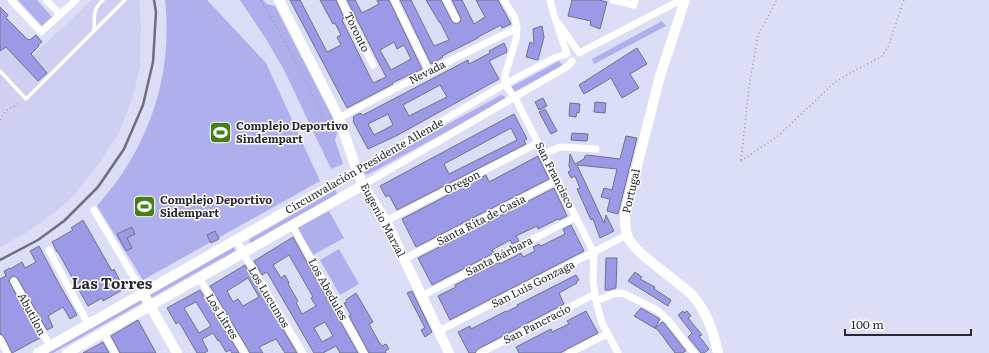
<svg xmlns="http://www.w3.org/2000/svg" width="989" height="353" font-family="Literata,serif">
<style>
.built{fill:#cfcff1}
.green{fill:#afafed}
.building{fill:#9c9ae7;stroke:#707188;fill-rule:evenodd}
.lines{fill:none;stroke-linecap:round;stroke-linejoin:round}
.path{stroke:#9b9bb0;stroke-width:1.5;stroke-dasharray:1 3;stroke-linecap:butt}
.lane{stroke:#fff;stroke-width:3.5}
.street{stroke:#fff;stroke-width:7}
.secondary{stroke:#fff;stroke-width:10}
.rail{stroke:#6d6e7e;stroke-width:2.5}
.labels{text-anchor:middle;stroke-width:3;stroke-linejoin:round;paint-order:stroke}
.street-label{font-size:11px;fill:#282832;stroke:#fff}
.poi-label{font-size:11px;font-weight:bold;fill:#282832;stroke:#fff;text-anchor:start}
.district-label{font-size:15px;font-weight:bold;fill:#282832;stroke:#fff}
</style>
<rect width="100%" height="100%" fill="#dcddf7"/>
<!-- built -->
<path class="built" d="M92,0H139L141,24L140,65L135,88L128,110L118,134L98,165L72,197L55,212L24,234L0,247V41L23,65Z"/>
<!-- green -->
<path class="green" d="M18,0H37L52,17L42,26Z
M165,0H207L266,63L320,181L143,280L97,206C105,196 113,187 120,177C156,124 172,64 165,0Z
M240,0H263L267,4L275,6L334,120L338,130L335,140L343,164L331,169L284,70L266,39Z
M662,21L666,26L594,64L592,59Z
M559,61L562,64V66L514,92L511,89V87Z
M501,95L504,96L506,99L503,101L369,174H365L364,172L366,169Z
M335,190L338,195L251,243L249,241L250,239Z
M329,211L344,238L313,255L297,228Z
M232,247H234L235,251L151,298L148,294Z
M339,249L359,284L340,295L320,260Z
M141,299L142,303L53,353H41Z"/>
<!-- building -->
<path class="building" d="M290,0H300L327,52L341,45L337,37L341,35L335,23L333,24L320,0H336L344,18L342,20L373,83L386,77L347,0H355L362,13L379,4L377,0H389L422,69L392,83L393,84L347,108ZM394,42L397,49L404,45L411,59L391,70L380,50Z
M400,0H411L434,46L449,40L440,22H439L426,0H441L452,21L456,24L460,22L461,19L452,0H462L474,24L485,17L476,0H498L511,24L502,28L501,25L478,37V38L442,56L443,57L431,64Z
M572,0H599L607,2L600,29L590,25L591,21L568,16Z
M0,7L8,15L6,18L27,39L30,40L36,35L42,42L38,45L39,46L31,54L47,73L38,81L6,47L0,51Z
M542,26L544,37L538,60L526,57L530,42L534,44L533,29Z
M504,43L507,50H506L507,52L489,61L499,79L396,136L368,149L353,121L354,120L353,117L360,113L361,114L363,115L468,60L469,64L490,53L489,51ZM440,85L447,97L409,116L403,105ZM388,114L393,125L374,135L368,124Z
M637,48L647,64L630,74L639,88L622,98L611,78L584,94L579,85Z
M543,98L547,106L539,110L535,102Z
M595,102L606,103L605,113L594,112Z
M570,103L580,104L579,113L577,112L576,117L569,116Z
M545,109L557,131L551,134L539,112Z
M514,114L527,139L524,141L526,144L397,210L389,195L386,197L380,186ZM511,128L517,140L449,174L444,164Z
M572,133L588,134L587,141L571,140Z
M626,136L637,138L618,214L607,211L610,199L601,197L604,188L612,190L617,169L577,165L604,223L606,215L614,231L600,238L593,219L591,220L577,189L580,188L575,176L571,178L568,172L571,170L569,166L570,154L575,164L584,159L585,156L587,155L620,159Z
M538,156L549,179L416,247L402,219L486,175L489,182Z
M554,188L567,216L559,220L558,219L538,229L537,226L516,236L519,241L512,244L510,240L492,250L494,253L432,285L418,258Z
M83,220L112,271L114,269L124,289L103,301L102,298L88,306L58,252H57L52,242L73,230L71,228Z
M571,225L584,251L450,320L438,296L456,287L455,285L499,262L500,264L521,253L523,257L535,251L533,247L539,244L540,246L543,245L565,234L563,229Z
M132,227L135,234L127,238L132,248L126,251L117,234Z
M215,231L219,239L211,243L207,235Z
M293,237L324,293L358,353H340L336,346L323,353H314L267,272L262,275L254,261ZM289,255L313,297L311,298L316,306L302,314L296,302L298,301L288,284L289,283L285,275L281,278L273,265ZM325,322L333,336L322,342L314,328Z
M39,246L59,284L77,315L70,319L63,307L48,316L53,327L47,330L18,279L14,276L11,277L9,281L10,283L40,338L12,353L4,337L0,334V279L6,276L4,271L10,268V269L22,262L25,268L36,262L30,251Z
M606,258H617L616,288L609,290H605Z
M245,265L297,353H285L276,339L259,347L263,353H250L210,286ZM248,278L259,297L243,306L238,299L233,302L227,291Z
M635,272L642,277L640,279L655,287L654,289L671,300L668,306L628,281Z
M576,275L579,280L576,282L577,283L559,293L564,304L478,349L475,353H469L458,332L470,326L471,329L506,311V312L518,306L517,305Z
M200,290L239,353H232L230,350L226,352L219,340L218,341L213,333L202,339L208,351L204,353H197L179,322L176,324L167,308ZM196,302L211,326L199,333L184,308Z
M412,291L432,332L425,337L421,330L425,328L407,293Z
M356,293L373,322L369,324L379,342L382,346L386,344L389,349L385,351L386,353H369L349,316L351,315L344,303L347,302L346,300Z
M641,308L660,319L655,328L662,322L664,323L686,351L682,353H675L658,330L634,316Z
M586,311L598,333L560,353H519L516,347L551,329L552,332L569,324L567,321Z
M683,311L684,313L687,311L691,316L688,318L702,335L699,336L709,349L704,353H701L688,337L692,333L678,315Z
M138,320L156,353H120L111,336Z
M103,342L109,353H83Z"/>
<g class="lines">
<!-- path -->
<path class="path" d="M261,0L298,66L327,124L332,122
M0,120L6,111L21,102
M741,160L749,87L758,35L777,0
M741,161L778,136L835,82L856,70L881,57L888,47L904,0"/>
<!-- lane -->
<path class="lane" d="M94,30C95,16 92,10 103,0
M0,71L26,99L125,0"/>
<!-- street -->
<path class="street" d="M11,0L41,32L76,0
M46,0L60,14
M341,0L373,65
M394,0L429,71
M446,0L456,19
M504,0L515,18L517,28L516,39L505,75V84L515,98L544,154L594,253L593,280L596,301L602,323L618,353
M613,0L634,5L635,0
M559,24L577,50
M579,53L681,0
M339,118L429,71L517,28
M544,154L560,147L596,149
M357,171L505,84L554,58L567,54L554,15L550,0
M363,185L568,66L572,61
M94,210L143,293
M386,221L538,143
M292,225L364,353
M237,240L243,253L303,353
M49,250L88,324
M404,259L558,180
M199,278L245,353
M14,281L50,346
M422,296L576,217
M596,301L613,294L619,293L625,294L657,310L668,320L694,353
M439,331L627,235
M103,332L115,353
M0,339L7,353
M480,353L595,294
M569,353L607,334"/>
<!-- secondary -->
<path class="secondary" d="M279,0L339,118L357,171L363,185L386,221L449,353
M685,0L660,76L625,213C625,220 625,228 627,235C632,252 677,280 692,295C707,312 713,331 718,353
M143,293L177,353
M38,353L357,171
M67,353L363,185"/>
<!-- rail -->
<path class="rail" d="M0,260L38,240L64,221L98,187L124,149L143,105L153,62L156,12L154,0"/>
</g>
<!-- icons -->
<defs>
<symbol id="stadium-square" viewBox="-11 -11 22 22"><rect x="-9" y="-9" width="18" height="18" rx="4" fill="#477f17" stroke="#fff"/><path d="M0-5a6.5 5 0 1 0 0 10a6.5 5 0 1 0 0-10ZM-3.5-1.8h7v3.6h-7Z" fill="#fff"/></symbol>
</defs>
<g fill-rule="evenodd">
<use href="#stadium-square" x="208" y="120" width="25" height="25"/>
<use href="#stadium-square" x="132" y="194" width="25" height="25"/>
</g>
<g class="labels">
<!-- street labels -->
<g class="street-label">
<text transform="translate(357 32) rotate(64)" y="4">Toronto</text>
<text transform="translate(427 72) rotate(-27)" y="4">Nevada</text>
<text transform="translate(364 166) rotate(-30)" y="4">Circunvalación Presidente Allende</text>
<text transform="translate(555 175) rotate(63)" y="4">San Francisco</text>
<text transform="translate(462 182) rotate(-27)" y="4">Oregon</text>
<text transform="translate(631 191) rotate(-77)" y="4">Portugal</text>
<text transform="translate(383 220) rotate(62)" y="4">Eugenio Marzal</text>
<text transform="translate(481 220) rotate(-27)" y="4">Santa Rita de Casia</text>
<text transform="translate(499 256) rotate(-27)" y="4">Santa Bárbara</text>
<text transform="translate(533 284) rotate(-27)" y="4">San Luis Gonzaga</text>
<text transform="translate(328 289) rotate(61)" y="4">Los Abedules</text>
<text transform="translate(269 297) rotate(59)" y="4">Los Lucumos</text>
<text transform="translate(32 314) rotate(62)" y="4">Abutilon</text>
<text transform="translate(222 316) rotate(58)" y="4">Los Litres</text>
<text transform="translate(537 324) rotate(-27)" y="4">San Pancracio</text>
</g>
<!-- poi labels -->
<g class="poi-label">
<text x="236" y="130">Complejo Deportivo<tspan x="236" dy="13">Sindempart</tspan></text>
<text x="160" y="204">Complejo Deportivo<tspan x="160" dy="13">Sidempart</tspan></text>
</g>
<!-- district labels -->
<g class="district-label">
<text x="112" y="289">Las Torres</text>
</g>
</g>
<!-- scale -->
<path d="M845 329v6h126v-6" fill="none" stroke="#282832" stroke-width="2"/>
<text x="851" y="329" font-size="12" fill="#282832" stroke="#ffffff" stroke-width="3" paint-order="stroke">100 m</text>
</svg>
